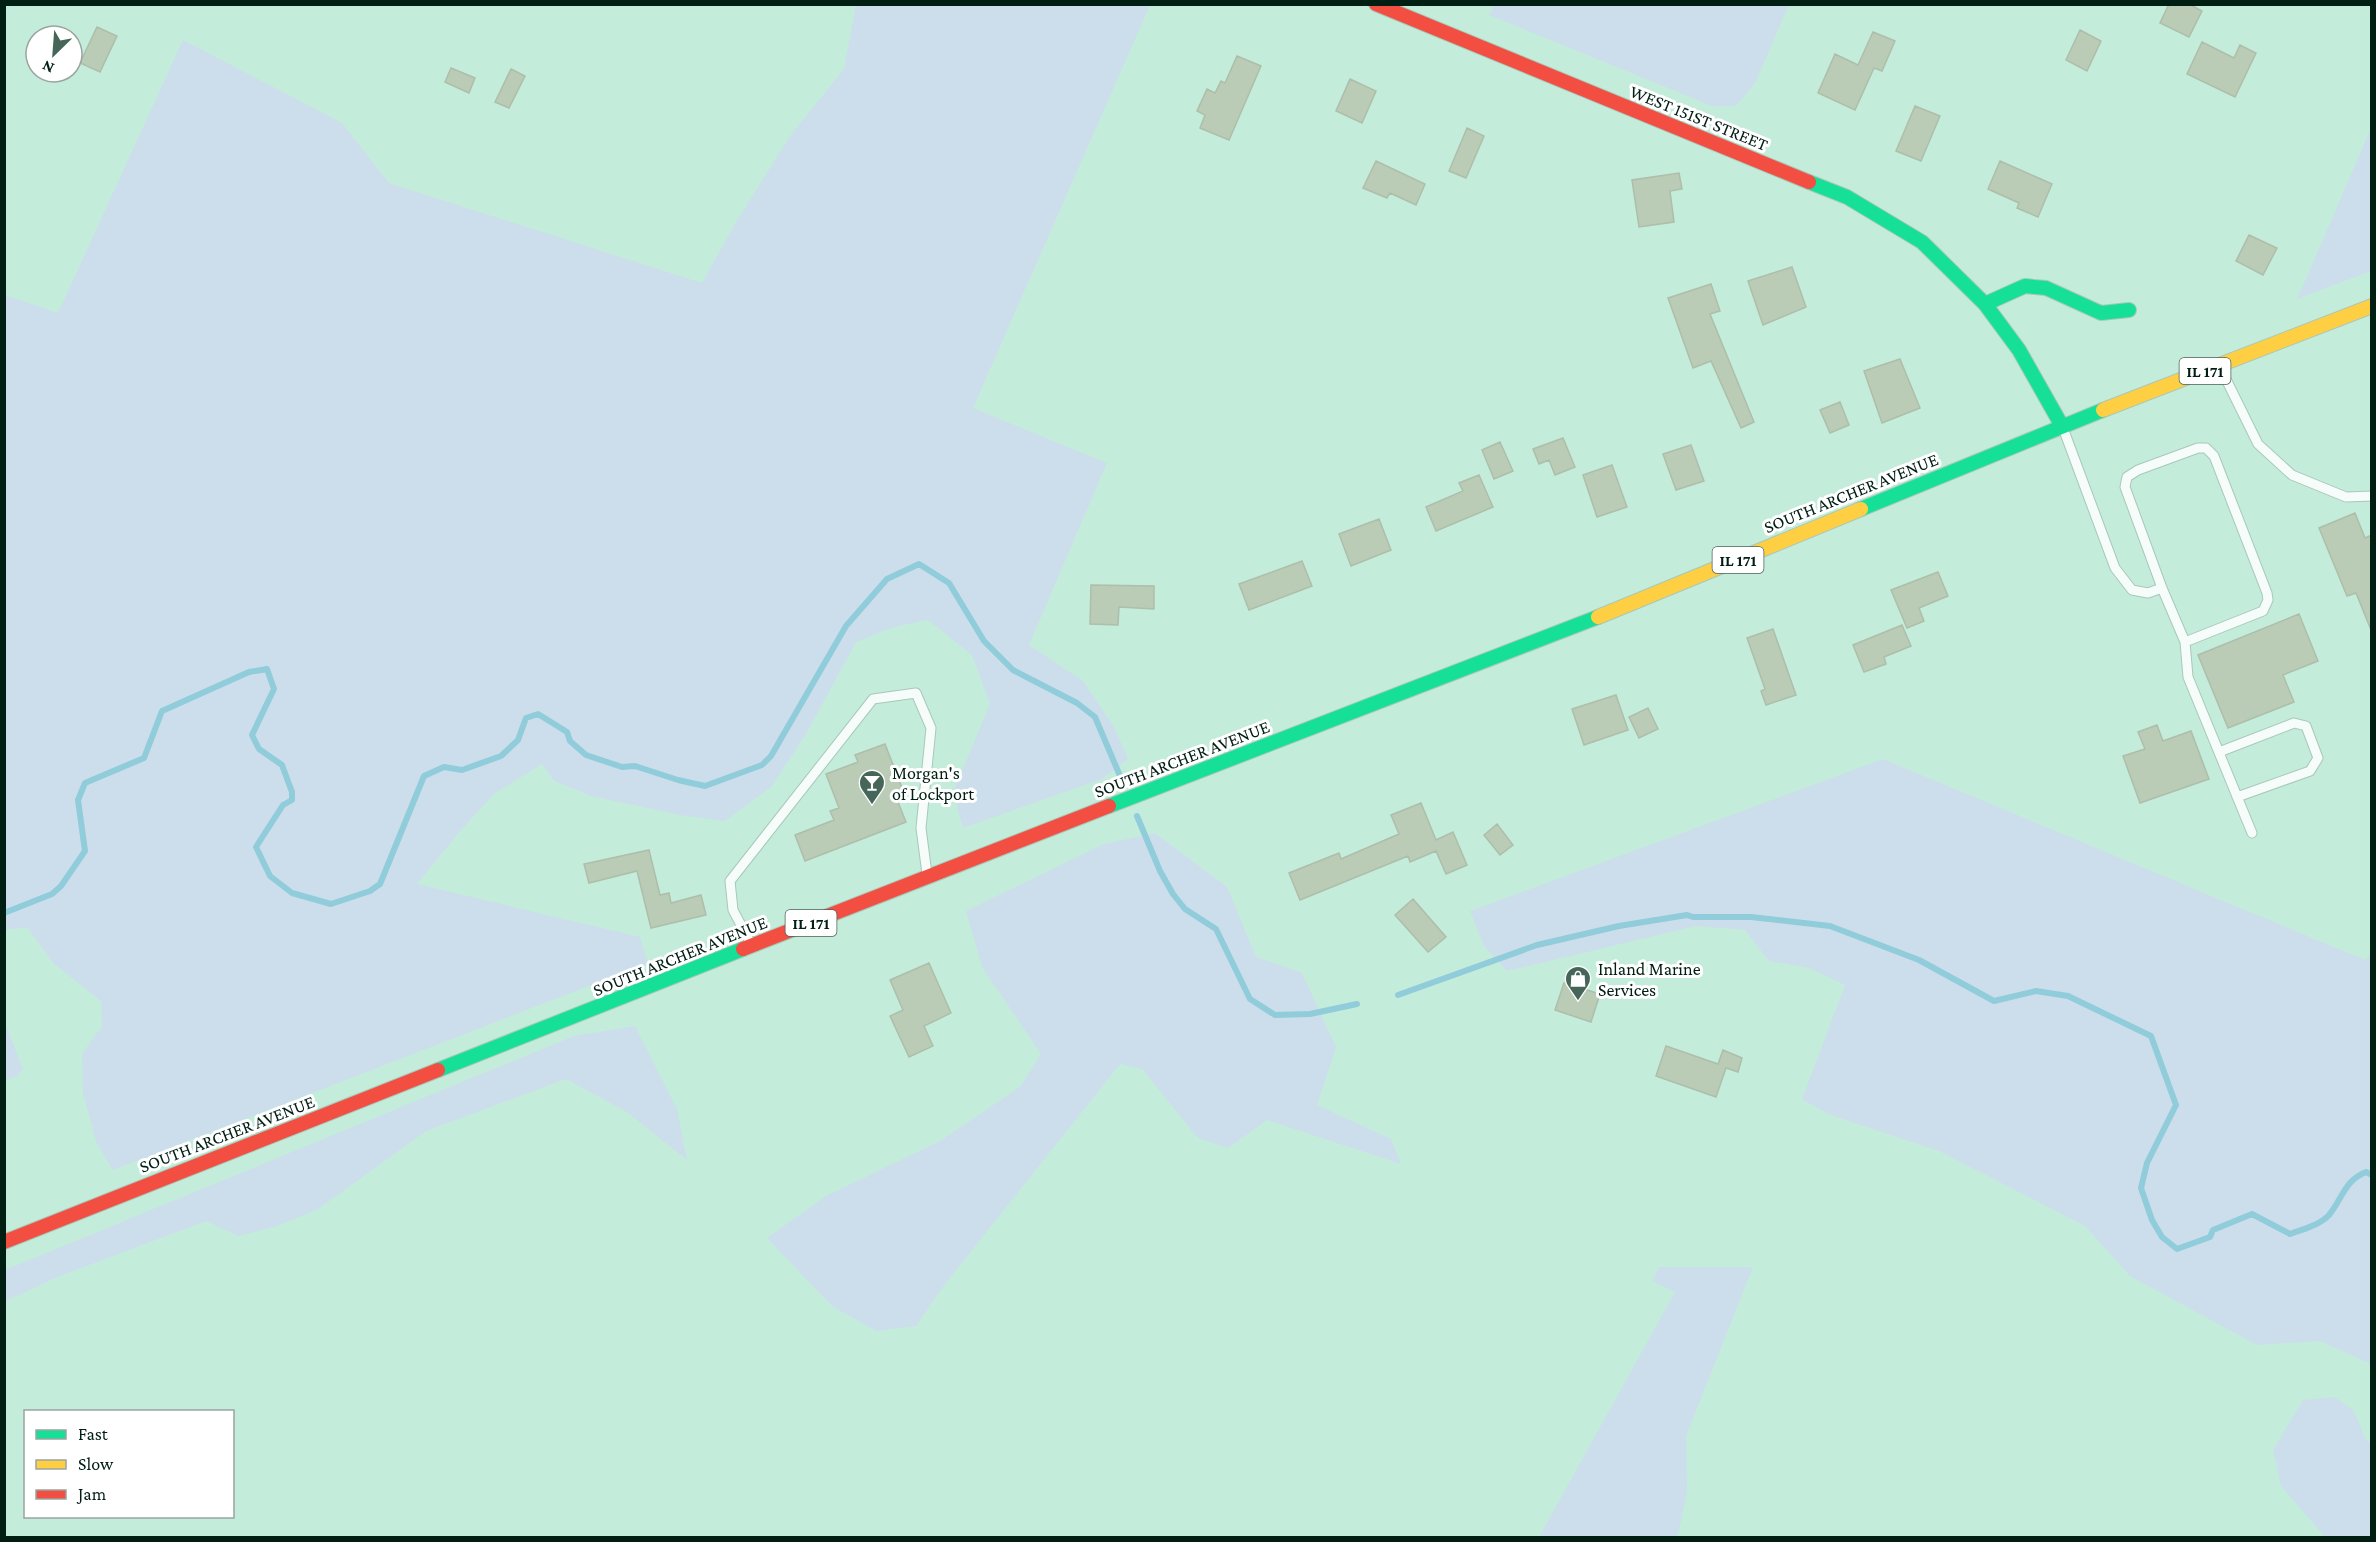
<svg xmlns="http://www.w3.org/2000/svg" width="2376" height="1542" font-family="'Crimson Pro',serif">
<style>
.green{fill:#ccdeeb}
.lines{fill:none;stroke-linecap:round;stroke-linejoin:round}
.stream{stroke:#90ccda;stroke-width:6}
.building{fill:#bacbb6;stroke:#adbeaa;stroke-width:1.5}
.lane-casing{stroke:#a8c8ba;stroke-width:11}
.fast-casing{stroke:#a8c8ba;stroke-width:16}
.slow-casing{stroke:#a8c8ba;stroke-width:16}
.jam-casing{stroke:#a8c8ba;stroke-width:16}
.lane{stroke:#f6fcf9;stroke-width:9}
.fast{stroke:#16e098;stroke-width:14}
.slow{stroke:#ffcf43;stroke-width:14}
.jam{stroke:#f24e42;stroke-width:14}
.labels{text-anchor:middle;stroke-width:6;stroke-linejoin:round;paint-order:stroke}
.shield{fill:#fff;stroke:#4d625a;stroke-width:1.5}
.shield-label{font-size:16px;font-weight:bold;fill:#011e13}
.street-label{font-size:18px;fill:#011e13;stroke:#fff}
.poi-label{font-size:18px;fill:#011e13;stroke:#fff;text-anchor:start}
</style>
<rect width="100%" height="100%" fill="#c4ecda"/>
<!-- green -->
<path class="green" d="M856,5H1150L973,408L1107,463L1029,645L1083,681L1114,727L1128,759L1102,779L963,828L953,792L990,704L972,655L928,620L890,628L856,642L806,734L771,787L725,821L680,815L591,796L554,781L542,764L494,794L461,830L417,884L640,937L648,963L113,1170L96,1142L83,1093L82,1054L102,1026L101,1001L53,963L27,927L5,930V295L58,313L183,40L342,123L389,183L702,283L735,224L790,136L844,69Z
M1494,5V4L1789,5L1755,83L1736,106H1712L1489,15Z
M2371,128V271L2297,299L2302,288Z
M1883,759L2365,960L2371,955V1364L2320,1341L2257,1345L2130,1276L2085,1226L1939,1151L1828,1114L1802,1099L1845,985L1809,968L1769,961L1745,930L1696,926L1507,971L1484,946L1470,911Z
M1155,833L1227,887L1256,957L1302,973L1336,1047L1317,1105L1391,1139L1401,1164L1267,1120L1228,1148L1198,1138L1142,1069L1120,1064L945,1284L916,1326L876,1331L832,1306L767,1238L826,1196L940,1141L1020,1087L1041,1054L982,967L966,911L1104,844Z
M5,1023L23,1069L17,1076L5,1081Z
M635,1026L677,1109L687,1160L627,1112L566,1079L426,1131L318,1209L277,1226L238,1236L206,1221L60,1276L5,1301V1270L574,1036Z
M1659,1267H1753L1686,1436L1687,1491L1679,1531L1676,1538L1539,1537L1675,1292L1652,1281Z
M2335,1397L2354,1411L2366,1440L2371,1443V1537H2325L2281,1486L2273,1450L2303,1400Z"/>
<g class="lines">
<!-- stream -->
<path class="stream" d="M1137,816L1160,871L1173,894L1185,909L1216,929L1250,999L1275,1015L1310,1014L1357,1004
M4,913L52,894L61,886L85,851L78,800L85,783L144,758L162,711L249,672L267,669L274,689L252,735L259,749L282,765L292,792V800L283,805L256,847L270,876L292,893L331,904L370,891L380,884L424,776L444,767L462,770L501,756L518,740L526,718L538,714L567,732L570,741L586,755L622,767L635,766L678,780L705,786L762,765L771,756L846,626L887,579L919,564L949,583L984,641L1013,670L1077,703L1095,717L1123,783
M1398,995L1537,945L1619,926L1687,915L1693,917H1751L1830,926L1919,960L1994,1001L2036,991L2068,996L2151,1036L2176,1105L2147,1163L2141,1188L2152,1220L2162,1237L2177,1249L2210,1237L2213,1230L2252,1214L2290,1234C2303,1229 2320,1225 2329,1215C2342,1199 2345,1180 2366,1172L2372,1175"/>
</g>
<!-- building -->
<path class="building" d="M2169,4H2189L2202,11L2189,37L2160,23Z
M97,27L117,36L100,72L80,63Z
M2080,30L2101,41L2087,71L2066,60Z
M1873,32L1895,41L1882,71L1874,68L1855,110L1818,93L1835,54L1858,65Z
M2202,42L2234,58L2240,45L2256,53L2235,97L2187,74Z
M1237,56L1261,66L1229,140L1200,128L1205,115L1197,111L1207,89L1215,93L1221,81L1225,83Z
M451,68L475,78L469,93L445,82Z
M511,69L525,76L509,108L495,102Z
M1350,79L1376,91L1362,123L1336,111Z
M1915,106L1940,116L1921,161L1896,151Z
M1467,128L1484,136L1466,178L1449,171Z
M1376,161L1425,184L1416,205L1390,193L1387,198L1363,188Z
M2000,161L2052,184L2038,217L2017,208L2019,203L1988,189Z
M1679,173L1682,189L1670,191L1674,222L1639,227L1632,180Z
M2249,235L2277,248L2263,275L2236,261Z
M1792,267L1806,307L1763,325L1748,281Z
M1711,284L1720,311L1710,314L1754,422L1741,428L1711,361L1693,368L1668,298Z
M1900,359L1920,408L1882,423L1864,371Z
M1840,402L1849,425L1830,433L1820,410Z
M1563,438L1575,467L1555,475L1549,460L1539,464L1533,449Z
M1500,442L1513,471L1494,479L1482,450Z
M1691,445L1704,481L1676,490L1663,454Z
M1612,465L1627,507L1597,517L1583,475Z
M1479,475L1493,507L1436,531L1426,507L1463,491L1459,483Z
M2355,513L2365,538L2372,535L2371,630L2356,593L2347,596L2319,528Z
M1379,519L1391,550L1351,566L1339,534Z
M1302,561L1312,586L1249,610L1239,584Z
M1938,572L1948,596L1919,608L1924,621L1907,628L1891,590Z
M1091,585L1154,586V609L1119,607L1118,625L1090,624Z
M2299,614L2318,661L2283,675L2294,702L2228,728L2198,655Z
M1902,625L1911,646L1884,657L1886,664L1864,672L1853,645Z
M1773,629L1796,695L1766,705L1761,691L1765,689L1747,638Z
M1616,695L1628,730L1584,745L1572,709Z
M1648,708L1658,729L1639,738L1629,717Z
M2157,725L2163,741L2191,731L2209,779L2140,803L2123,756L2145,749L2138,732Z
M885,744L904,793L896,797L906,822L805,861L795,835L834,820L830,811L839,808L826,774L858,762L855,755Z
M1421,803L1436,840L1453,832L1467,865L1446,874L1436,851L1410,862L1408,856L1300,900L1289,873L1339,853L1341,859L1399,834L1391,815Z
M1497,824L1513,845L1500,855L1484,835Z
M649,850L660,895L669,893L671,903L701,895L706,915L651,928L637,871L589,883L584,864Z
M1413,899L1446,937L1428,952L1395,915Z
M929,963L951,1013L924,1026L933,1046L909,1057L890,1016L903,1010L890,980Z
M1564,983L1600,994L1591,1022L1555,1010Z
M1666,1046L1718,1064L1723,1050L1742,1058L1738,1072L1726,1068L1716,1097L1656,1076Z"/>
<g class="lines">
<defs>
<path id="lane" d="M2220,367L2258,444L2292,475L2346,497L2372,496
M2063,428L2115,568L2132,590L2148,593L2162,588
M2198,448H2206L2214,456L2267,593L2268,600L2263,611L2185,642L2162,588L2125,487L2127,477L2138,470Z
M2185,642L2188,677L2252,833
M2219,752L2294,723L2306,726L2318,758L2310,771L2237,797
M750,942L733,910L730,881L873,699L916,693L931,728L921,828L927,874"/>
<path id="fast" d="M1809,182L1847,197L1922,242L1985,304L2019,350L2062,426
M1985,304L2025,286L2046,288L2101,313L2129,310
M1861,509L2103,410
M1109,806L1598,617
M438,1070L743,949"/>
<path id="slow" d="M2103,410L2372,306
M1598,617L1861,509"/>
<path id="jam" d="M1376,4L1809,182
M743,949L1109,806
M4,1242L438,1070"/>
</defs>
<!-- lane casing -->
<use href="#lane" class="lane-casing"/>
<!-- fast casing -->
<use href="#fast" class="fast-casing"/>
<!-- slow casing -->
<use href="#slow" class="slow-casing"/>
<!-- jam casing -->
<use href="#jam" class="jam-casing"/>
<!-- lane -->
<use href="#lane" class="lane"/>
<!-- fast -->
<use href="#fast" class="fast"/>
<!-- slow -->
<use href="#slow" class="slow"/>
<!-- jam -->
<use href="#jam" class="jam"/>
</g>
<!-- icons -->
<defs>
<symbol id="bar-pin" viewBox="-11 -11 22 30"><path d="M0 17L-7.5 6A9.5 9.5 0 1 1 7.5 6Z" fill="#456659" stroke="#fff"/><path d="M-6-5H6L.8 .8V4.5H3.5V6h-7V4.5H-.8V.8Z" fill="#fff"/></symbol>
<symbol id="shop-pin" viewBox="-11 -11 22 30"><path d="M0 17L-7.5 6A9.5 9.5 0 1 1 7.5 6Z" fill="#456659" stroke="#fff"/><path d="M-5-2.5h2.3a2.7 3.5 0 0 1 5.4 0H5L5.5 6h-11ZM-1.5-2.5h3a1.5 2.3 0 0 0-3 0Z" fill="#fff"/></symbol>
</defs>
<g fill-rule="evenodd">
<use href="#bar-pin" x="857" y="768" width="30" height="40"/>
<use href="#shop-pin" x="1563" y="964" width="30" height="40"/>
</g>
<g class="labels">
<!-- shield labels -->
<g class="shield">
<rect x="2179.5" y="358" width="51" height="26" rx="4.5"/>
<rect x="1712.5" y="547" width="51" height="26" rx="4.5"/>
<rect x="785.5" y="910" width="51" height="26" rx="4.5"/>
</g>
<g class="shield-label">
<text x="2205" y="377">IL 171</text>
<text x="1738" y="566">IL 171</text>
<text x="811" y="929">IL 171</text>
</g>
<!-- street labels -->
<g class="street-label">
<text transform="translate(1699 118) rotate(22)" y="6">WEST 151ST STREET</text>
<text transform="translate(1851 493) rotate(-22)" y="6">SOUTH ARCHER AVENUE</text>
<text transform="translate(1182 759) rotate(-21)" y="6">SOUTH ARCHER AVENUE</text>
<text transform="translate(680 956) rotate(-22)" y="6">SOUTH ARCHER AVENUE</text>
<text transform="translate(227 1134) rotate(-21)" y="6">SOUTH ARCHER AVENUE</text>
</g>
<!-- poi labels -->
<g class="poi-label">
<text x="892" y="779">Morgan's<tspan x="892" dy="21">of Lockport</tspan></text>
<text x="1598" y="975">Inland Marine<tspan x="1598" dy="21">Services</tspan></text>
</g>
</g>
<!-- border -->
<rect width="2376" height="1542" fill="none" stroke="#011e13" stroke-width="12"/>
<!-- legend -->
<rect x="24" y="1410" width="210" height="108" fill="#ffffff" stroke="#99a5a1" stroke-width="1.5"/>
<rect x="36" y="1430" width="30" height="9" fill="#16e098" stroke="#99a5a1" stroke-width="1.5"/>
<text x="78" y="1440" font-size="18" fill="#011e13">Fast</text>
<rect x="36" y="1460" width="30" height="9" fill="#ffcf43" stroke="#99a5a1" stroke-width="1.5"/>
<text x="78" y="1470" font-size="18" fill="#011e13">Slow</text>
<rect x="36" y="1490" width="30" height="9" fill="#f24e42" stroke="#99a5a1" stroke-width="1.5"/>
<text x="78" y="1500" font-size="18" fill="#011e13">Jam</text>
<!-- north arrow -->
<g transform="translate(54 54) rotate(205)"><circle r="28" fill="#ffffff" stroke="#99a5a1" stroke-width="1.5"/>
<path d="M0-4.5L10 22L0 15L-10 22Z" fill="#456659"/>
<text y="-9" font-size="16" font-weight="bold" text-anchor="middle" fill="#011e13">N</text>
</g>
</svg>
